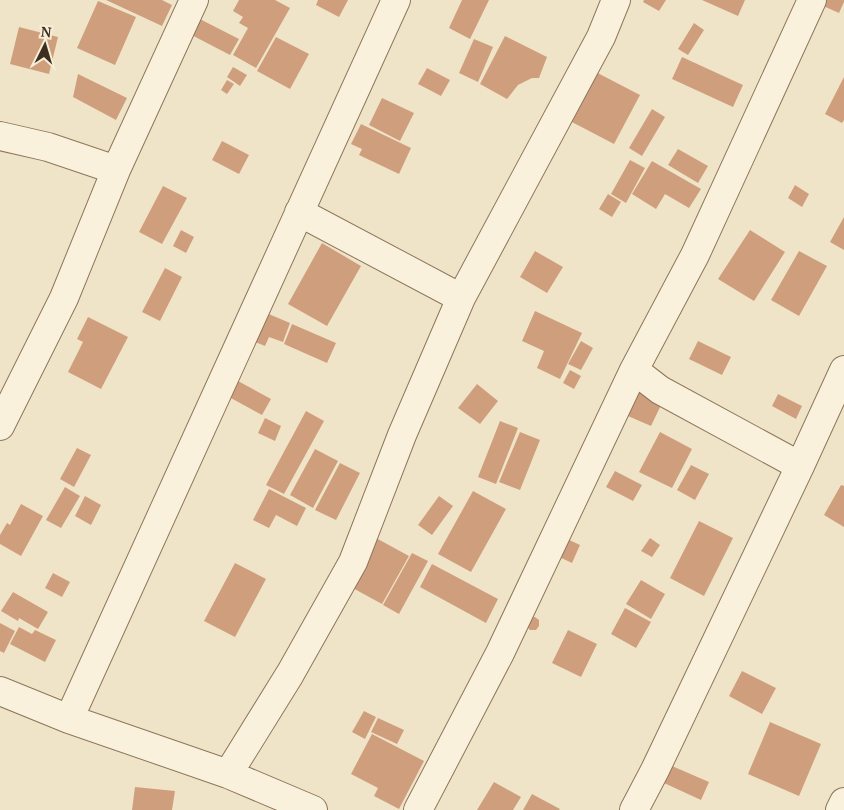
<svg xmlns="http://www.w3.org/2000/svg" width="844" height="810" font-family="'PT Serif',serif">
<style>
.building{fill:#cf9f7d}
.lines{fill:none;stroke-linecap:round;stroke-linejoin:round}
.minor-casing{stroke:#8d765c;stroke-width:30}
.minor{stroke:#faf1dc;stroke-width:28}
</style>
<rect width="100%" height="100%" fill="#f0e4c8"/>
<!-- building -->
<path class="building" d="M106,0H162L172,5L162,26Z
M239,0H275L290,8L256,68L233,55L248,28L239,23L243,17L233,11Z
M318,0H348L339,17L316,5Z
M462,0H489L470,39L449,28Z
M644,0H666L659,11L643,2Z
M702,0H745L738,16Z
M823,0H844V2L839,13L821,5Z
M98,1L136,17L115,65L77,48Z
M190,14L239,39L230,55L182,30Z
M694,23L704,30L688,55L678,49Z
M19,27L58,37L49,74L10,64Z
M505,36L547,57L539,78H532L518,85L507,99L480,84Z
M276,37L309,54L290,89L257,71Z
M474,39L493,47L478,82L459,73Z
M682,57L743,85L733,107L672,79Z
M233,67L247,75L240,86L227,77Z
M427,68L450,80L441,96L418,84Z
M588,68L640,95L614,144L570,121Z
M78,74L127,98L116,120L73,97Z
M844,77V120L842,123L825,114Z
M227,80L234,84L227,94L221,90Z
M382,98L414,113L400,141L369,125Z
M652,109L665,117L642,156L629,148Z
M361,124L411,148L399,174L359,155L362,149L351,144Z
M222,141L249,155L239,174L212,160Z
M678,149L708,166L698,183L668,165Z
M630,160L645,168L626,203L611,194Z
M652,161L701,189L689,208L665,194L656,209L632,194Z
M795,185L809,194L802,207L788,198Z
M163,186L187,198L162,244L139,232Z
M608,194L621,202L612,217L599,209Z
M844,217V250L830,242Z
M181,230L194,237L186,253L173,246Z
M750,230L785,252L754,301L718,279Z
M322,243L361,266L327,326L288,304Z
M535,251L563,267L547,293L520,277Z
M799,251L827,266L799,316L771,300Z
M165,268L182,277L160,321L142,312Z
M535,311L582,333L560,379L537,368L544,351L522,341Z
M264,312L290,323L283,342L269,337L265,346L253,341Z
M88,317L128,337L101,389L68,372L83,342L77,339Z
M292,324L336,343L327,363L284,344Z
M581,341L593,348L581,370L568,364Z
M698,341L731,357L722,375L689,359Z
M570,370L581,376L574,389L563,383Z
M238,381L271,399L262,415L229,397Z
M477,384L498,401L480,424L458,408Z
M631,389L662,403L651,426L621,413Z
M778,394L802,406L796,419L772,406Z
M306,411L324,421L284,494L266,485Z
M265,418L281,426L275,441L258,433Z
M500,421L518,428L496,484L478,477Z
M520,432L540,440L520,490L499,482Z
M660,432L692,449L672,488L639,472Z
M77,448L91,455L74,487L60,479Z
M315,449L338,461L313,508L290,495Z
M340,463L360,473L336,520L315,510Z
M691,465L709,474L695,500L677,490Z
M615,471L642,485L633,501L606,487Z
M841,485L844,486V527L824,515Z
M65,487L80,496L61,528L46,520Z
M269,489L306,508L297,526L276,515L269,528L253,520Z
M473,491L506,509L471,572L438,554Z
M85,496L101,505L91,525L75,516Z
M439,496L453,506L432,535L418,525Z
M21,504L43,516L21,556L0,544V535L7,523L10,525Z
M699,521L733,538L704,596L670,578Z
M563,537L580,545L572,563L555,555Z
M376,538L409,556L382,604L349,586Z
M650,538L660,545L652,557L641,551Z
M412,553L428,561L399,614L383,605Z
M235,563L266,579L235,637L204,621Z
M432,564L498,599L486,623L420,587Z
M53,573L70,582L62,597L45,588Z
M641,580L665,594L651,619L626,604Z
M13,592L48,612L38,629L19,618L18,621L1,611Z
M625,608L651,622L636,648L611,634Z
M529,617H535L539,620V626L536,630H530L526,626Z
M0,623L15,631L4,653L0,651Z
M19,627L32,634L35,630L56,640L45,662L10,644Z
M568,630L597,644L581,677L552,663Z
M742,671L776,688L762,714L729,696Z
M364,711L376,717L365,739L352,732Z
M378,718L404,730L397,744L371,732Z
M770,722L821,744L799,796L748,774Z
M372,734L424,761L399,809L374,796L378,788L351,774Z
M672,766L709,782L701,800L664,783Z
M494,782L521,797L513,810H477Z
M135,787L175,791L172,810H132Z
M532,794L560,809L559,810H523Z"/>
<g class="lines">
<defs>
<path id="minor" d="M0,136L48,147L116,170
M299,212L461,298
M634,370L660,390L800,466
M0,426L64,298L116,170L194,0
M0,691L69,719L228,774L313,810
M69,719L396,0
M228,774L290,674L353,562L402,435L461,298L601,37L616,0
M418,810L500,653L634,370L695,255L812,0
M634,810L655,770L800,466L844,370
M840,810L844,802"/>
</defs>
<!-- minor casing -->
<use href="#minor" class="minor-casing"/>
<!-- minor -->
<use href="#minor" class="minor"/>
</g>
<!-- north arrow -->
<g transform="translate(45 45) rotate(5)" stroke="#f7eed8" stroke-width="4" paint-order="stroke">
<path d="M0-4L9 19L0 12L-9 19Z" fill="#3d2e20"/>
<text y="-8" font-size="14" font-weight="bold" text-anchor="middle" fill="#3d2e20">N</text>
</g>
</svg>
